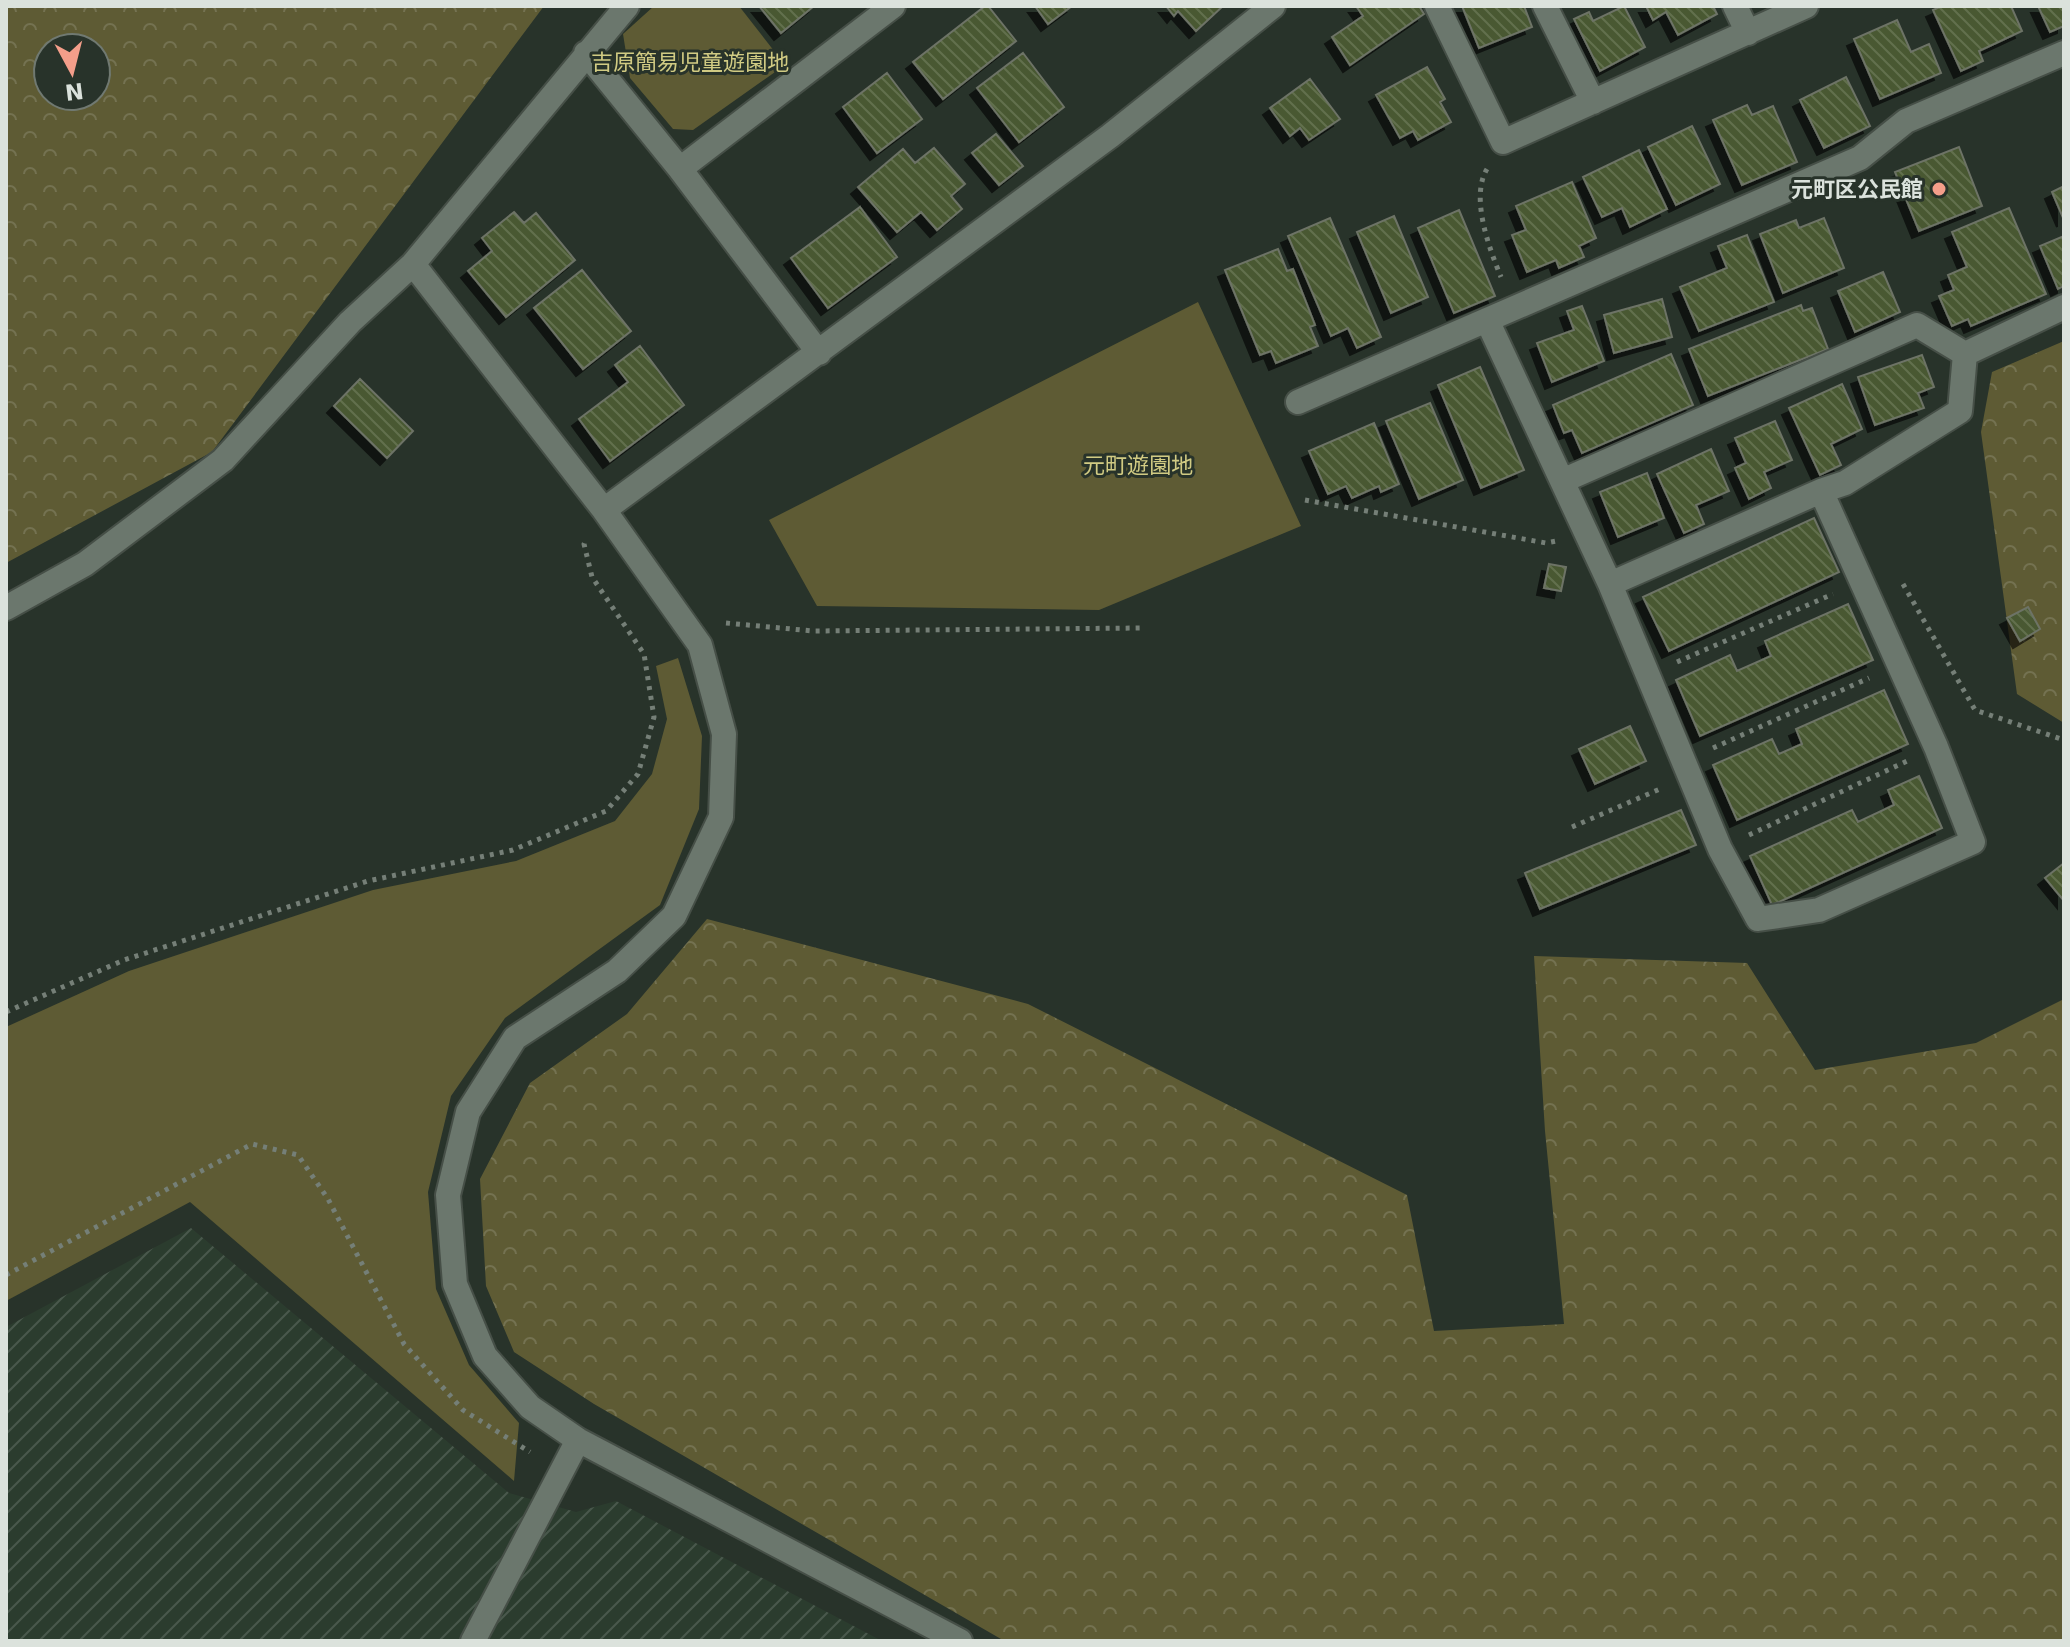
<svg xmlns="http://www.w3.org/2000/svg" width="2070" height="1647" font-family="'DejaVu Sans','Noto Sans JP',sans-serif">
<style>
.industrial{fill:url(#industrial-furrows)}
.green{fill:#5e5b34}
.forest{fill:url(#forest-crowns);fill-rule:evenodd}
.building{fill:url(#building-back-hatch);stroke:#6d7366;stroke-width:2;filter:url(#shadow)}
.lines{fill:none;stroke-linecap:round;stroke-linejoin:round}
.minor-casing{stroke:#464f47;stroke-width:28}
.path{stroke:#757f77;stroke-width:5;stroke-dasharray:4 6;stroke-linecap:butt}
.minor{stroke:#6b776d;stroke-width:24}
.poi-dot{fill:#f49e8a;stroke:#28332a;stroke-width:3}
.labels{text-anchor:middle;stroke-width:6;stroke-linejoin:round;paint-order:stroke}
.park-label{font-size:22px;fill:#d1cb83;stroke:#28332a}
.poi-label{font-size:22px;font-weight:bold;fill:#dbe2dc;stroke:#28332a;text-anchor:end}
</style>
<defs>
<pattern id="industrial-furrows" width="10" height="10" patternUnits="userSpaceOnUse" patternTransform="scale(2)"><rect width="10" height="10" fill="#2b3c2e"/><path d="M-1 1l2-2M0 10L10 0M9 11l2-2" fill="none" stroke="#49584c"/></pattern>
<pattern id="forest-crowns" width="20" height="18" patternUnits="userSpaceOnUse" patternTransform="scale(2)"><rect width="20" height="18" fill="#5e5b34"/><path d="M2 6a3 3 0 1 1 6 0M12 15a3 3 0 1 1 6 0" fill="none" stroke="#747251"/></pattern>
<pattern id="building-back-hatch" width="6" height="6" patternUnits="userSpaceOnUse" patternTransform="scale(2)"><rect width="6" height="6" fill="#485831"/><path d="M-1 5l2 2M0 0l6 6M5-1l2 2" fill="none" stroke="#62704e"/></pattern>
<filter id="shadow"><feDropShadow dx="-7" dy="7" stdDeviation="0" flood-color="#0009"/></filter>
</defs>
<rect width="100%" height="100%" fill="#28332a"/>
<!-- industrial -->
<path class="industrial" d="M191,1228L509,1493L576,1512L616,1501L882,1641H6V1327Z"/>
<!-- green -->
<path class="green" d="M654,6H739L785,65L693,130L673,129L630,78L623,34Z
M1198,302L1301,526L1099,610L817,606L769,520Z
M678,658L702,736L699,809L660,905L505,1018L451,1096L428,1192L436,1289L469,1365L519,1423L514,1481L190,1202L6,1301V1027L129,971L373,890L516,861L615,821L652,774L667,719L656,666Z"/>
<!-- forest -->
<path class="forest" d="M6,6H544L212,452L6,563ZM48,48H96V96H48Z
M2064,341V723L2017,694L1981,432L1992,372Z
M707,919L1028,1004L1407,1195L1434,1331L1564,1324L1545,1131L1534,956L1747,963L1815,1070L1976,1043L2064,999V1641H1006L1001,1639L594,1404L514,1352L486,1286L480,1179L530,1083L627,1014Z"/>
<!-- building -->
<path class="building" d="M759,6H814L781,33Z
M985,6H988L1016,41L943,99L913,62Z
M1035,6H1072L1048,24Z
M1166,6H1223L1196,31L1178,11L1174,16Z
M1356,6H1419L1424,14L1350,65L1332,37L1363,16Z
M1462,6H1524L1532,27L1479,48Z
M1624,6L1645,47L1600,71L1574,19L1589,12L1593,21Z
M1646,6H1713L1717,14L1678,35L1666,12L1653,20Z
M1942,6H2011L2022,31L1979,51L1983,61L1961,71L1933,10Z
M2038,6H2064V26L2050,32Z
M1897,20L1911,52L1929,44L1941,73L1880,99L1854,39Z
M1023,53L1064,107L1019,142L977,88Z
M1427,67L1445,99L1440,102L1451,122L1418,140L1413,131L1400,138L1376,95Z
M887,73L922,119L877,153L843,107Z
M1846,77L1870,126L1824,148L1800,100Z
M1310,79L1340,119L1309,140L1300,128L1290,136L1270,108Z
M1747,105L1752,115L1773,106L1797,162L1742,185L1713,120Z
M1692,126L1720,184L1676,205L1648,147Z
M996,134L1023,166L999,185L972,153Z
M1959,147L1982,206L1919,231L1895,172Z
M934,148L965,184L951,196L962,209L937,230L921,212L897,232L858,187L903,149L915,163Z
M1639,150L1667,209L1630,227L1622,208L1602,217L1583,177Z
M1572,182L1596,238L1579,246L1584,257L1559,268L1556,260L1527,272L1512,235L1526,230L1516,206Z
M2064,186V220L2052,192Z
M860,207L897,257L828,308L791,258Z
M2009,208L2046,294L1971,326L1968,319L1952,326L1939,296L1954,290L1948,275L1967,267L1952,232Z
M1459,210L1495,296L1454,313L1418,228Z
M514,212L524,223L536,213L575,260L506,317L468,271L492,251L482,238Z
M1394,216L1428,297L1391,313L1357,232Z
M1330,218L1381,337L1357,348L1348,328L1331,336L1288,236Z
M1824,218L1844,268L1783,293L1760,234L1796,220L1799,228Z
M1747,235L1774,302L1699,331L1680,287L1727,268L1718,246Z
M2064,236V286L2058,289L2040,246Z
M1278,249L1287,271L1293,269L1315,325L1310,327L1318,346L1276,363L1271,351L1260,355L1225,270Z
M582,270L631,331L583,369L534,308Z
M1883,272L1900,312L1855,332L1838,291Z
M1662,299L1672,337L1614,353L1604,315Z
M1801,305L1803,311L1812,308L1828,349L1708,396L1689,349Z
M1582,306L1604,361L1552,382L1537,343L1574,330L1567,311Z
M640,346L684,405L610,461L579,419L628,382L615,365Z
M1671,354L1693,405L1582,453L1572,430L1564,433L1553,405Z
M1922,355L1934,387L1918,393L1924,408L1875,425L1858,377Z
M1480,367L1524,470L1481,488L1438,385Z
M360,379L413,431L387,458L334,406Z
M1842,384L1862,429L1831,444L1841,465L1820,475L1789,408Z
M1430,403L1463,480L1419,499L1386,421Z
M1775,421L1792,460L1764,472L1771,488L1749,499L1735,468L1746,463L1735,438Z
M1374,423L1399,484L1381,492L1379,486L1352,498L1346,486L1328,494L1309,451Z
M1711,449L1729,491L1696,505L1704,524L1684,533L1657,474Z
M1647,473L1664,518L1618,537L1600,492Z
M1814,518L1839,572L1669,651L1643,597Z
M1549,564L1566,567L1561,591L1544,588Z
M1848,604L1873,660L1700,736L1676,680L1730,655L1737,671L1771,656L1765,641Z
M2028,607L2040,629L2020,641L2007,618Z
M1884,690L1908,744L1737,820L1713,765L1772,739L1779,754L1802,744L1796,729Z
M1630,726L1646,761L1595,784L1579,749Z
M1919,776L1942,828L1772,905L1750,856L1852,810L1858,822L1894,805L1888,790Z
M1681,810L1696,845L1540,909L1525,873Z
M2064,863V901L2045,878Z"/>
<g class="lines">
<defs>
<path id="minor" d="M1437,6L1503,142L1806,6
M1545,6L1593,102
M1735,6L1748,33
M586,53L680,169
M413,264L604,510L700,645L724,734L721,817L674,916L617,971L515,1038L468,1112L448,1195L455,1284L485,1356L530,1407L578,1440L960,1641
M1487,320L1610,584L1720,849L1758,919L1819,910L1973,842L1936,747L1821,491L1845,483L1960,411L1965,354L2064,307
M819,353L680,169L893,6
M1298,402L1860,158L1906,121L2064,53
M1562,481L1917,325L1965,354
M604,510L1110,136L1273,6
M1610,584L1821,491
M6,608L85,564L223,460L350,322L413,264L627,6
M473,1641L578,1440"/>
</defs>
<!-- minor casing -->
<use href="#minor" class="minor-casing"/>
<!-- path -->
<path class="path" d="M1487,169C1470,197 1489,248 1501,277
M1305,500L1546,543L1556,541
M1903,584L1975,710L2064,740
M726,623L813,631L1140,628
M1677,662L1833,594
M1713,748L1869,678
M1572,827L1660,789
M1749,835L1907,761
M6,1012L124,960L368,881L513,850L606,811L638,774L654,717L644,654L592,577L584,544L585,542
M6,1275L252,1144L298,1155L328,1199L404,1344L463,1410L530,1452"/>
<!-- minor -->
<use href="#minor" class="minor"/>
</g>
<!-- markers -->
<circle class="poi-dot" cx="1939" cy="189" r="8"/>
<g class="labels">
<!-- park labels -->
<g class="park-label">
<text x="690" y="70">吉原簡易児童遊園地</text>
<text x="1138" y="473">元町遊園地</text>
</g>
<!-- poi labels -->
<g class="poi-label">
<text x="1923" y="197">元町区公民館</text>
</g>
</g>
<!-- border -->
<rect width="2070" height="1647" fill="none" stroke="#dbe2dc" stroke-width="16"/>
<!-- north arrow -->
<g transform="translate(72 72) rotate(173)"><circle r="38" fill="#28332a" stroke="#707971" stroke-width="2"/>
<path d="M0-6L14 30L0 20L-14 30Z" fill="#f49e8a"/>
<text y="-12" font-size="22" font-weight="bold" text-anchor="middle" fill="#dbe2dc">N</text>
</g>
</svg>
